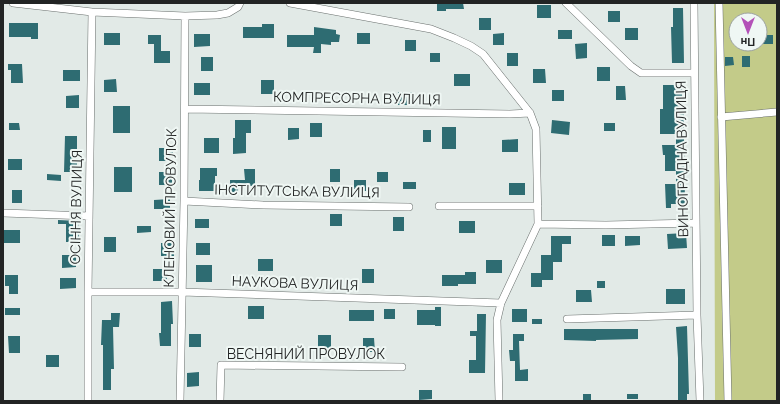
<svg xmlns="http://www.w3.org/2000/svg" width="780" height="404" font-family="Raleway,sans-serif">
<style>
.green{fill:#c3cb89;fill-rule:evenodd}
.building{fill:#2e6c72}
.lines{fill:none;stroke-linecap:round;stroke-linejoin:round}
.street-casing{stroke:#6a706e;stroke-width:8}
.street{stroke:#fff;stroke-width:7}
.labels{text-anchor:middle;stroke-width:4;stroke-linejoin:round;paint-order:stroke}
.street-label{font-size:14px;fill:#222424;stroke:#eff7f4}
</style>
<rect width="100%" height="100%" fill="#e2eae7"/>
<!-- green -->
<path class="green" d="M714,3H777V401H715ZM736,20H760V44H736Z"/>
<!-- building -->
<path class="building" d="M437,3H463L464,9H446V11H437Z
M537,5H551V18H537Z
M673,8H683L684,63H672L671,27H673Z
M608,11H620V22H608Z
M479,18H491V30H479Z
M9,23H38V39H31V37H9Z
M262,24H274V38H243V27H262Z
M314,27L336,30V34L340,35L339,42H331V45L321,44V53H313L314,47H287V35H314Z
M625,28H638V40H625Z
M558,30H572V39H558Z
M104,33H120V45H104Z
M357,33H370V44H357Z
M504,33V45H493V34Z
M194,34H210V46L194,47Z
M148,35H161V51H170V63H154V44H148Z
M760,35H773V44H760Z
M405,40H416V51H405Z
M587,43V58L576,59L575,44Z
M430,53H440V62H430Z
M507,53H518V66H507Z
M742,56H750V67H742Z
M201,57H213V71H201Z
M725,57H733L734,65L725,66Z
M8,64H22L23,83H11V70H8Z
M597,67H610V81H597Z
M533,69H545L546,83H533Z
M63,70H80V81H63Z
M454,74H470V86H454Z
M116,79L117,92H104V80Z
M261,80H274V94H261Z
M194,83H210V95H194Z
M663,85H682V102H684V138L685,204H671V208H666L665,184H676V171H665V155H663L662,145H676V134H660V109H663Z
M616,86H625L626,100H616Z
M552,90H564V101H552Z
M398,92H414V105H398Z
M79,95V108H66V96Z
M113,106H130V133H113Z
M235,120H251V133H246V153L233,154V138H235Z
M552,120L570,122L569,135L551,133Z
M9,123H19L20,130H9Z
M310,123H322V137H310Z
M604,123H615V131H604Z
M442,127H456V149H442Z
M288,128H299V139L288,140Z
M423,130H431V142H423Z
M65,136H77V172H64Z
M204,138H219V153H204Z
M518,139V152H502V140Z
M159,148H173V157H167V161H159Z
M8,159H22V170H8Z
M114,167H132V192H114Z
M200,168H217V176H215V191H199V180H200Z
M244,169H255V186H237L238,193H230V180H245Z
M330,169H340V182H330Z
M159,172H172V185H159Z
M377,172H388V182H377Z
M47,174L61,175V181L47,180Z
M354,180H366V191H354Z
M403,182H416V189H403Z
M509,183H525V195H509Z
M12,190H22V203H12Z
M170,199V209H154V200Z
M330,214H342V226H330Z
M393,217H404V231H393Z
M195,219H209V228H195Z
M58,220L78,221L79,242H66V224H58Z
M459,221H475V233H459Z
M137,226H151V232L137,233Z
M4,230H20V243H4Z
M686,233L687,248L668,249L667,234Z
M602,235H615V246H602Z
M551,236H571V244H562V262H553V280H542V287H531V273H541V255H551Z
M625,236H640V245L625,246Z
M104,237H116V252H104Z
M161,243H173L174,256H161Z
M196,243H210V255H196Z
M62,255H76V267L62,268Z
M258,259H273V271H258Z
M486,260H502V273H486Z
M196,265H212V282H196Z
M153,269H167V281H153Z
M362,269H374V283H362Z
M465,272H476V284H458V286H442V275H465Z
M5,275H18V294H9V286H5Z
M60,278H76V288L60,289Z
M597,281H605V288H597Z
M666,289H685V304H666Z
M576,290H591L592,302H576Z
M172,301L173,324H171V346H160L159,333H161V302Z
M248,306H264V319H248Z
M435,307H441V326H435V325H417V310H435Z
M5,308H20V315H5Z
M384,309H395V319H384Z
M512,309H527V322H512Z
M349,310H374V321H349Z
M111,313H120L119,327H113L114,369H111V390H103V345H101L102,320H111Z
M477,314H486L485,373H469V360H476V336H470V331H477Z
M532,319H542V324H532Z
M687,326L689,394H687V401H678V358L676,327Z
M564,329H638V339L596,340V341L564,340Z
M189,334H201V347H189Z
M513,334H524V341H519L520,370L528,369V381H515V361H510L509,350H513Z
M318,335H331V348H318Z
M8,336H20V353H9Z
M363,338H374L375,352H363Z
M46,355H59V367H46Z
M199,372V386L187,387V373Z
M419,390H432V399L419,400Z
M583,394H591V400H583Z
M627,394H638V399H627Z"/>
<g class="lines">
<defs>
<path id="street" d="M13,3L92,12L185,16L217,15L228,13L238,7L240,3
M290,3L431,29L454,38L471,46L483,54L530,113L536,129L538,224L501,303L497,320L499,401
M566,3L631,66L641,73H694
M694,3L697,315L700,401
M719,3L728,401
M185,109L510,114L530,113
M721,117L777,112
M184,201L263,205L409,207
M439,206H538
M3,213L89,216
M538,224L606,225L696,223
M88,292H182L501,303
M567,319L697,315
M88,401V292L92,12
M180,401L184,201L185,16
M220,401L221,365L402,367"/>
</defs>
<!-- street casing -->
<use href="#street" class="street-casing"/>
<!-- street -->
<use href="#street" class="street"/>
</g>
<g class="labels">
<!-- street labels -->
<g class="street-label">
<text transform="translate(357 98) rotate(1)" y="5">КОМПРЕСОРНА ВУЛИЦЯ</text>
<text transform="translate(682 159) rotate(-91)" y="5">ВИНОГРАДНА ВУЛИЦЯ</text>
<text transform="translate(297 191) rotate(1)" y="5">ІНСТИТУТСЬКА ВУЛИЦЯ</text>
<text transform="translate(76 207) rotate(-89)" y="5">ОСІННЯ ВУЛИЦЯ</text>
<text transform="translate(170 208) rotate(-89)" y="5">КЛЕНОВИЙ ПРОВУЛОК</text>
<text transform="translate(295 283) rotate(2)" y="5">НАУКОВА ВУЛИЦЯ</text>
<text x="306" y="359">ВЕСНЯНИЙ ПРОВУЛОК</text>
</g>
</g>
<!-- border -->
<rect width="780" height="404" fill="none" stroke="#222424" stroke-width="8"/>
<!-- north arrow -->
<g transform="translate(748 32) rotate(180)"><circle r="19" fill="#eff7f4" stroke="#9da3a1"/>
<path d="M0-3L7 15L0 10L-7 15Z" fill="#b351b8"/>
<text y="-6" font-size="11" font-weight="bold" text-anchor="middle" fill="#222424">Пн</text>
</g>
</svg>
